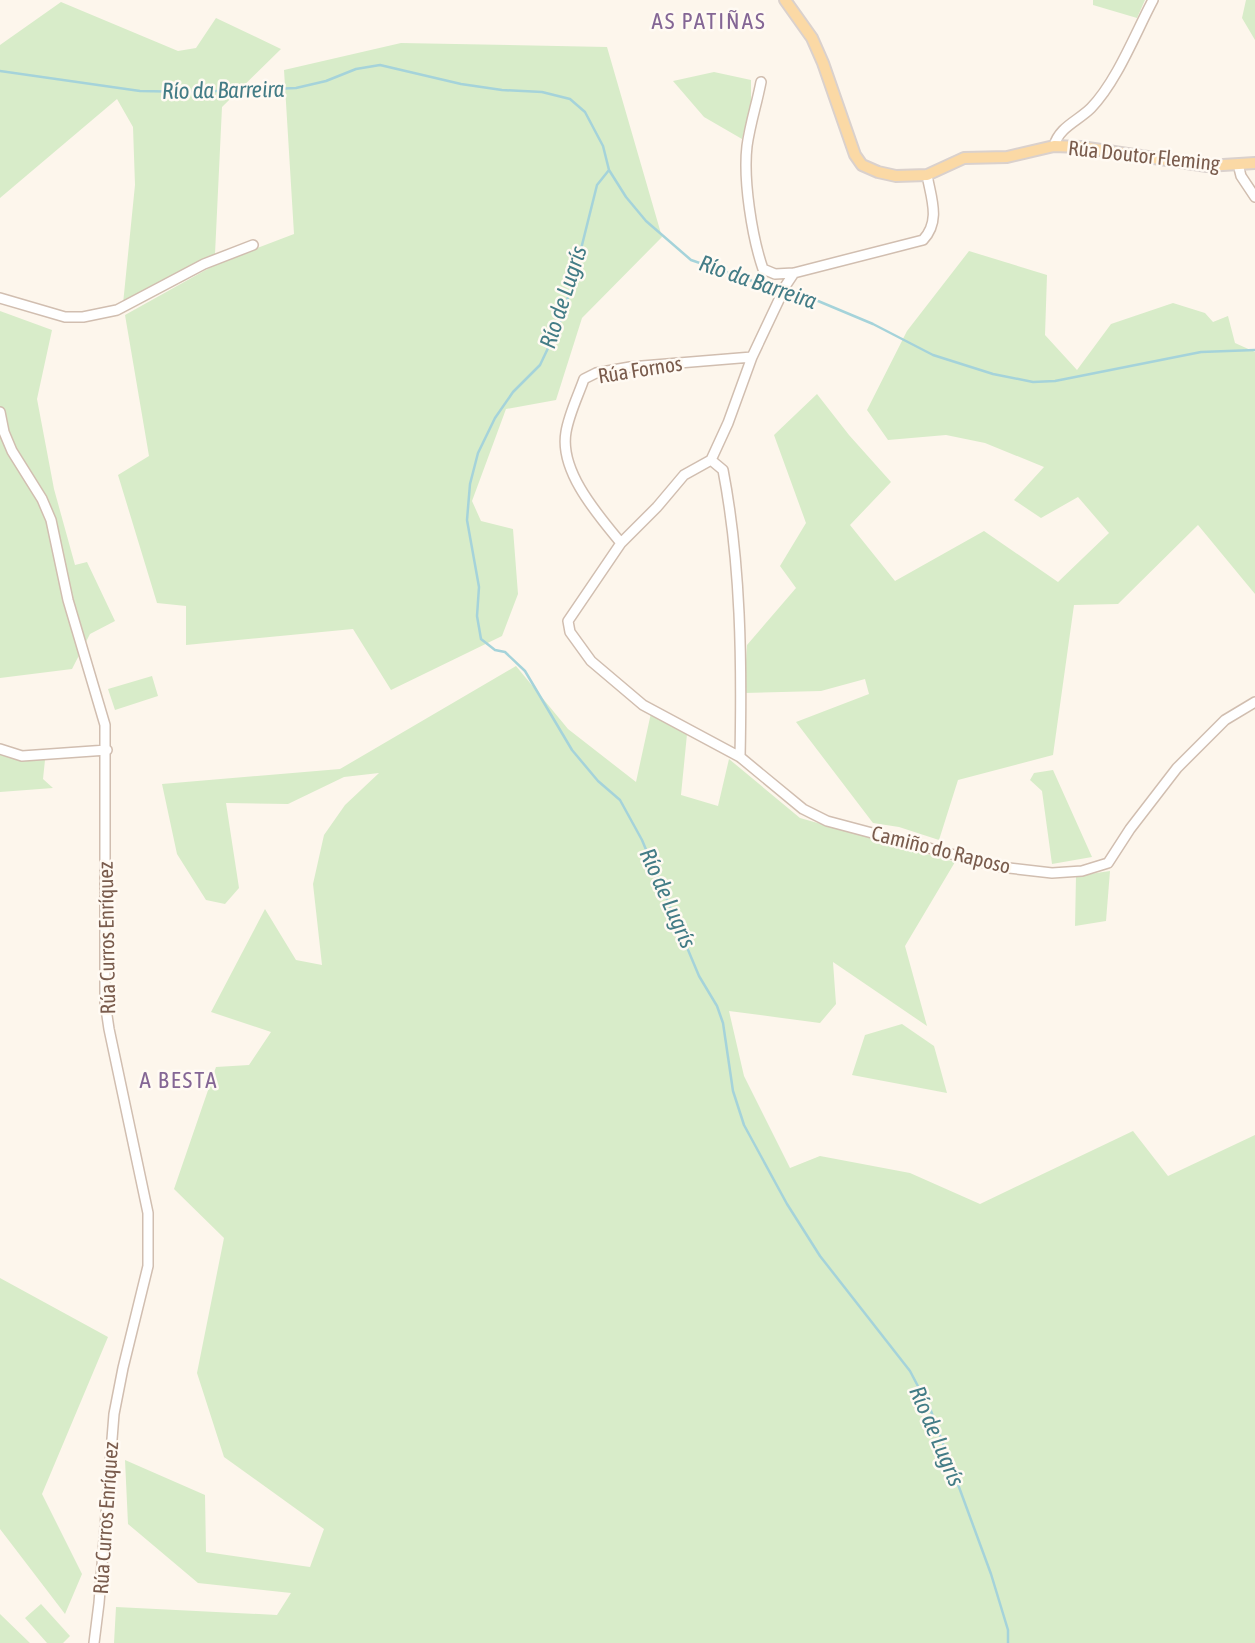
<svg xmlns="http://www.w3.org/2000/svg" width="1255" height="1643" font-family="'Asap Condensed',sans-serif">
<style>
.green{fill:#d8ecc9}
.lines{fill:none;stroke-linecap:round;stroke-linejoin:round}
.stream{stroke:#a5d3da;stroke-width:2.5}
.minor-casing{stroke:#d1beb0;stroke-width:12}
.major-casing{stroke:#dad1cd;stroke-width:14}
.minor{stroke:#fff;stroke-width:9}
.major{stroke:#fbd9a5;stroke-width:10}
.labels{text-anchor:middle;stroke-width:5;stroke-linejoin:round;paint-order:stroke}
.street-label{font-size:21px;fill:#7a5c4d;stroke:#fffaf3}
.neighbourhood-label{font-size:23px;letter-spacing:2px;fill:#846695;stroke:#fffaf3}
.water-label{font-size:23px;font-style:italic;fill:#437c86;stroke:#fffaf3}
</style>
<rect width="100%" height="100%" fill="#fdf6ec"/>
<!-- green -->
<path class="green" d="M1093,0H1145L1137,18L1093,5Z
M1246,0H1255V40L1242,18Z
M61,2L178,51L196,48L216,18L281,49L222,107L215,254L123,304L135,185L133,127L117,99L0,198V45Z
M401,43L607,47L662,237L582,318L556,400L506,409L472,501L481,521L513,529L518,594L502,636L391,690L353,629L186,645V606L157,603L118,475L149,456L125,315L220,262L294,234L284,70Z
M714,72L751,80V103L742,139L704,117L673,81Z
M969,251L1047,275L1045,335L1077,370L1111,324L1173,303L1205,313L1213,322L1228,316L1235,343L1255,352V594L1198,525L1118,604L1074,605L1053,755L958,780L939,840L899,827L873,823L796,722L869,694L865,679L821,691L744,693L747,645L796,588L780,566L806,523L774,435L817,394L849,435L891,482L850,525L895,581L984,531L1058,582L1109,533L1078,497L1041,518L1014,500L1044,467L985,443L946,435L888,440L867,410L907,331Z
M0,311L52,330L37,399L54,489L75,565L87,562L115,621L90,634L72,669L0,678Z
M516,666L568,729L636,782L651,713L687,734L681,795L718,806L729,759L800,818L955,862L905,946L927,1026L833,962L836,1004L820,1023L729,1011L744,1076L790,1168L820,1156L910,1173L980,1204L1133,1131L1168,1176L1255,1135V1643H114L116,1607L277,1615L291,1593L198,1583L128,1524L125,1460L205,1495L206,1552L310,1567L324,1529L224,1457L197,1373L224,1238L174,1189L216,1067L249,1065L271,1032L211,1012L265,909L296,960L322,965L313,884L324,835L345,805L379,773L344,777L288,804L226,803L239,888L225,904L206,900L177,854L162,784L340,769Z
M152,676L158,696L115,710L108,689Z
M0,753L21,759L45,760L43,779L53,788L0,792Z
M1053,770L1092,857L1052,864L1042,791L1030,780L1034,773Z
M1110,871L1106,921L1075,926L1076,876Z
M902,1024L934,1046L947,1093L852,1075L865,1035Z
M0,1278L108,1337L42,1494L82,1574L65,1614L0,1529Z
M41,1604L70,1636L63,1643H47L25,1618Z
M0,1614L30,1643H0Z"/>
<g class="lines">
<!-- stream -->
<path class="stream" d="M0,71L140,91L193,92L296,88L326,81L356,69L380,65L461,84L502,90L542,92L570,99L585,112L603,146L609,170L626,197L646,221L691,260L761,284L799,293L873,324L933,355L993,374L1033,382L1055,381L1201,352L1255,350
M609,170L597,185L572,285L559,325L540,365L513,392L495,418L478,453L470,484L467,520L479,587L477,616L481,639L495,650L505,652L525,671L572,750L598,781L620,800L642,840L699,976L717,1006L723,1023L733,1091L744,1125L787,1204L820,1256L910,1371L931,1411L991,1574L1008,1630V1643"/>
<defs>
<path id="minor" d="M761,82C757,103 750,124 747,146C743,180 752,237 763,269L775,274L794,273L923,240C941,221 931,198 927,175
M1054,146C1059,127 1078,121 1091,108C1117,81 1135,34 1153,0
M1238,164L1241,176L1255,197
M794,273L786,285L752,357L728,423L711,460L684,475L657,507L621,543L568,621L570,632L591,661L643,705L740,757L803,809L827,821L1000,867L1052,873L1082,871L1108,863L1130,829L1177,768L1225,720L1255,702
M0,298L65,317H83L117,310L204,264L253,245
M0,412L4,432L12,451L42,499L51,520L68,600L105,725V1002L109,1029L148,1213V1266L123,1368L114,1414L99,1603L94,1643
M711,460L723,470C741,563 742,663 740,757
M621,543C598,515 559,471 566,432C569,414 578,396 584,379L596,373L630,367L752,357
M0,749L22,756L107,750"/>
<path id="major" d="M785,0L812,38L823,63L855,155L862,165L878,172L896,176L927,175L964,158L1007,157L1054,146L1081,147L1207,166L1255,163"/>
</defs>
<!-- minor casing -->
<use href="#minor" class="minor-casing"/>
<!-- major casing -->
<use href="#major" class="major-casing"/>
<!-- minor -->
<use href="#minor" class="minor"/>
<!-- major -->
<use href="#major" class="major"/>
</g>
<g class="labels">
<!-- street labels -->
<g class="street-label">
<text transform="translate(1144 156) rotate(6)" y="7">Rúa Doutor Fleming</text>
<text transform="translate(640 370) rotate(-9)" y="7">Rúa Fornos</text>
<text transform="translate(941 850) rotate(14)" y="7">Camiño do Raposo</text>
<text transform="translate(107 938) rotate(-91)" y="7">Rúa Curros Enríquez</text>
<text transform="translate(106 1518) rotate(-86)" y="7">Rúa Curros Enríquez</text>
</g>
<!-- neighbourhood labels -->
<g class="neighbourhood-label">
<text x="709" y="29">AS PATIÑAS</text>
<text x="179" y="1088">A BESTA</text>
</g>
<!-- water labels -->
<g class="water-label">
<text transform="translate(223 90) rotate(-1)" y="8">Río da Barreira</text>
<text transform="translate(758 282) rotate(19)" y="8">Río da Barreira</text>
<text transform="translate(563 297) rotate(-72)" y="8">Río de Lugrís</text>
<text transform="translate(668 898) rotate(66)" y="8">Río de Lugrís</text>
<text transform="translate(937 1436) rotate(67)" y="8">Río de Lugrís</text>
</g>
</g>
</svg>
